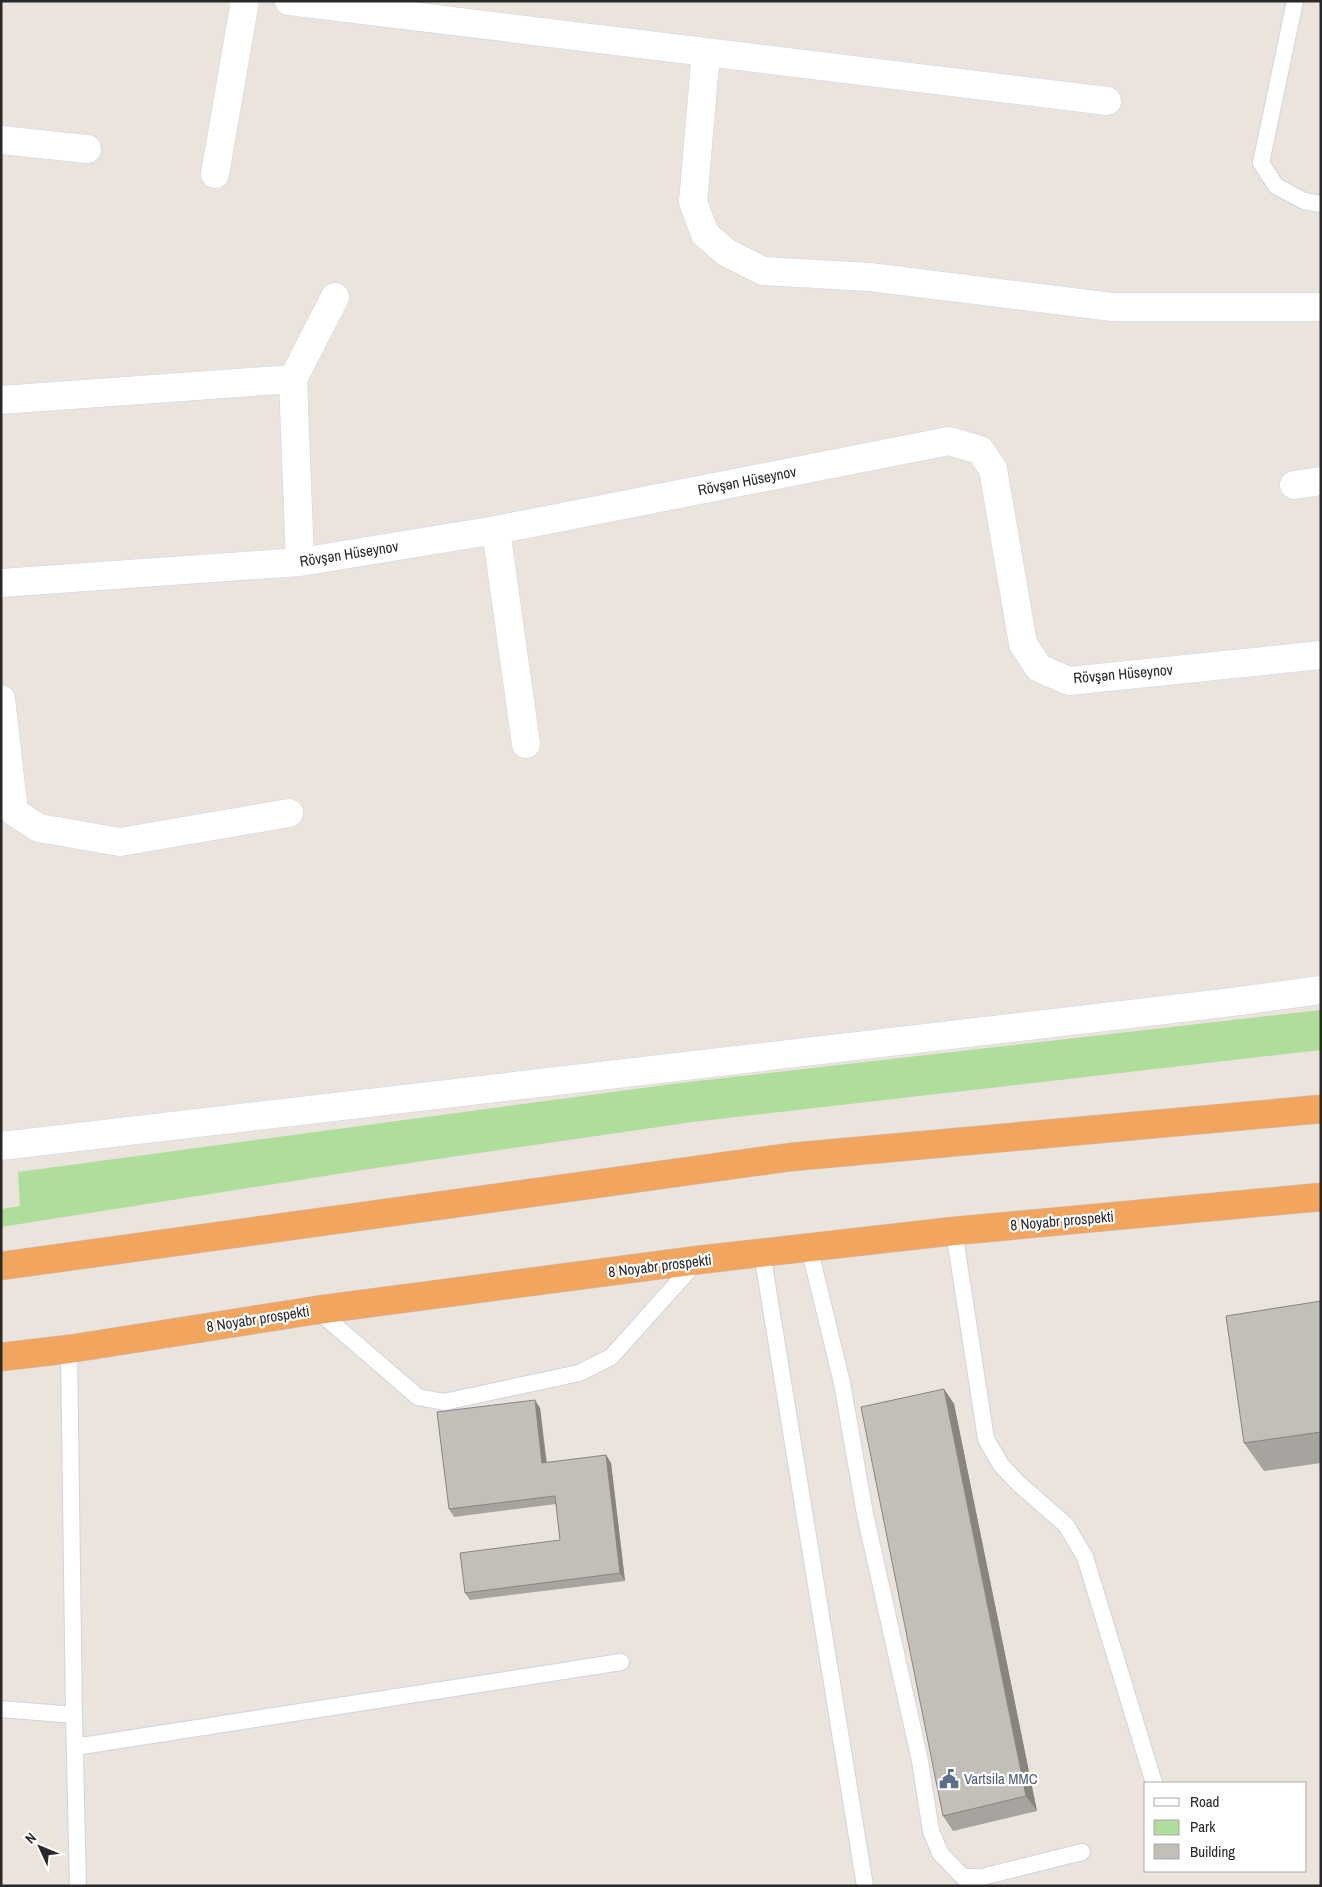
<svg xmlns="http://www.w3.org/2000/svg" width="1322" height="1887" font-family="'Archivo Narrow',sans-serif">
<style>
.green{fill:#afdd9c}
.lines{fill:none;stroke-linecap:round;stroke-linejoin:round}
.lane-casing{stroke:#d1d3e1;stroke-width:18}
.street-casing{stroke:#d1d3e1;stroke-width:29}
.highway-casing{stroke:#c3c3c3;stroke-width:29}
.lane{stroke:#fff;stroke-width:16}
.street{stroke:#fff;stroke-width:28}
.highway{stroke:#f1a55f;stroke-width:28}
.wall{fill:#a7a39e}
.shaded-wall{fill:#888581}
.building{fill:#c2beb8;stroke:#888581}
.labels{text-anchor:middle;stroke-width:4.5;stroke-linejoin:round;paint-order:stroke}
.street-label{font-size:15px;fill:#292929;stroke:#fff}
.service-label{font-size:15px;fill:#4e5e75;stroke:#fff;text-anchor:start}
</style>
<rect width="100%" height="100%" fill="#eae4dc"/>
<!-- green -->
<path class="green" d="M1321,1010V1050L693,1122L369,1169L1,1227V1209L20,1206L18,1172L680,1083Z"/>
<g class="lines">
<defs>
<path id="lane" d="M1295,1L1261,163L1276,186L1304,201L1321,204
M954,1231L986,1439L1001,1465L1018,1483L1066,1525L1085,1557L1154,1783
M809,1247L842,1383L865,1514L920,1761L931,1831L940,1853L963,1877H982L1082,1852
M762,1253L865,1886
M317,1310L418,1397L444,1402L579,1373L611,1357L698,1260
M69,1349L74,1715L78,1886
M1,1709L74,1715
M75,1747L621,1662"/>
<path id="street" d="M289,1L1107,101
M706,52L693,202L705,234L727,253L763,271L870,277L1112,307H1321
M1,140L87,149
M215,174L245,1
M1,400L293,379
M1294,485L1321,481
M496,530L526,744
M300,562L293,379L335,297
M1,583L300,562L496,530L949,441L980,450L993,469L1023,644L1039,668L1069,681L1321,655
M1,699L14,812L39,828L120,842L289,813
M1,1146L1224,1003L1321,990"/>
<path id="highway" d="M1,1266L791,1157L1321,1109
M1,1357L69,1349L317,1310L698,1260L954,1231L1321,1197"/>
</defs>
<!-- lane casing -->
<use href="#lane" class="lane-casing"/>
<!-- street casing -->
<use href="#street" class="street-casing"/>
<!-- highway casing -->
<use href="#highway" class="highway-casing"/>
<!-- lane -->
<use href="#lane" class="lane"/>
<!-- street -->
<use href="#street" class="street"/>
<!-- highway -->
<use href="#highway" class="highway"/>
</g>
<!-- wall -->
<path class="wall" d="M1321,1301V1463L1264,1471L1244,1443Z
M944,1389L954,1404L1037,1811L953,1831L943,1816Z
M540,1408L547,1463L606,1455L611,1463L625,1581L470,1600L465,1593L560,1540L556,1504L454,1517L449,1509Z"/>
<!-- shaded-wall -->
<path class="shaded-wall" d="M944,1389L954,1404L1037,1811L1026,1796Z
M535,1400L540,1408L547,1470L542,1463Z
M606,1455L611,1463L625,1581L620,1573Z"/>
<!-- building -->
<path class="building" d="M1321,1301V1432L1244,1443L1226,1316Z
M944,1389L1026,1796L943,1816L861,1407Z
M535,1400L542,1463L606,1455L620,1573L465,1593L460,1553L560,1540L555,1496L449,1509L437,1412Z"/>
<!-- icons -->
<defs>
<symbol id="civic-bare" viewBox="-9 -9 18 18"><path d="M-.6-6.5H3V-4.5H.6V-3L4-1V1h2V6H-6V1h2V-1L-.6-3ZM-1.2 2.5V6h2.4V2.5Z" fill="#5c6f8a" stroke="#fff" stroke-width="2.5" paint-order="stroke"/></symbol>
</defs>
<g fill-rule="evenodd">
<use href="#civic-bare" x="935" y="1765" width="28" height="28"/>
</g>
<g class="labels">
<!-- street labels -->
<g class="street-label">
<text transform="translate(747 481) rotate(-11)" y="5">Rövşən Hüseynov</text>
<text transform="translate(349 554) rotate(-9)" y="5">Rövşən Hüseynov</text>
<text transform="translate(1123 674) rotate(-5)" y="5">Rövşən Hüseynov</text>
<text transform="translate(1062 1221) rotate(-5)" y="5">8 Noyabr prospekti</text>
<text transform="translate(660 1266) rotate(-7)" y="5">8 Noyabr prospekti</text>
<text transform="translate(258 1319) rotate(-9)" y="5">8 Noyabr prospekti</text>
</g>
<!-- service labels -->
<g class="service-label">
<text x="964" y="1784">Vartsila MMC</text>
</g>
</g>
<!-- border -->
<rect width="1322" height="1887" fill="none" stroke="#292929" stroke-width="5"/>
<!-- legend -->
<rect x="1144" y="1782" width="162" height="90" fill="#ffffff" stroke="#a9a9a9"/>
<rect x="1154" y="1798" width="25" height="8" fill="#ffffff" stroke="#a9a9a9"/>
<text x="1190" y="1807" font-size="15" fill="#292929">Road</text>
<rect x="1154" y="1820" width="25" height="15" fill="#afdd9c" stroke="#a9a9a9"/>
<text x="1190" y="1832" font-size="15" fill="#292929">Park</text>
<rect x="1154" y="1844" width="25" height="15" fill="#c2beb8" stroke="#a9a9a9"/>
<text x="1190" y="1857" font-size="15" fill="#292929">Building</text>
<!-- north arrow -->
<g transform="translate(40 1847) rotate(314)" stroke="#ffffff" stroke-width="4" paint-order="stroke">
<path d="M0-4L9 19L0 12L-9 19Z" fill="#292929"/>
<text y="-8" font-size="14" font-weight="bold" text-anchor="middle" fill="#292929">N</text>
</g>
</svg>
